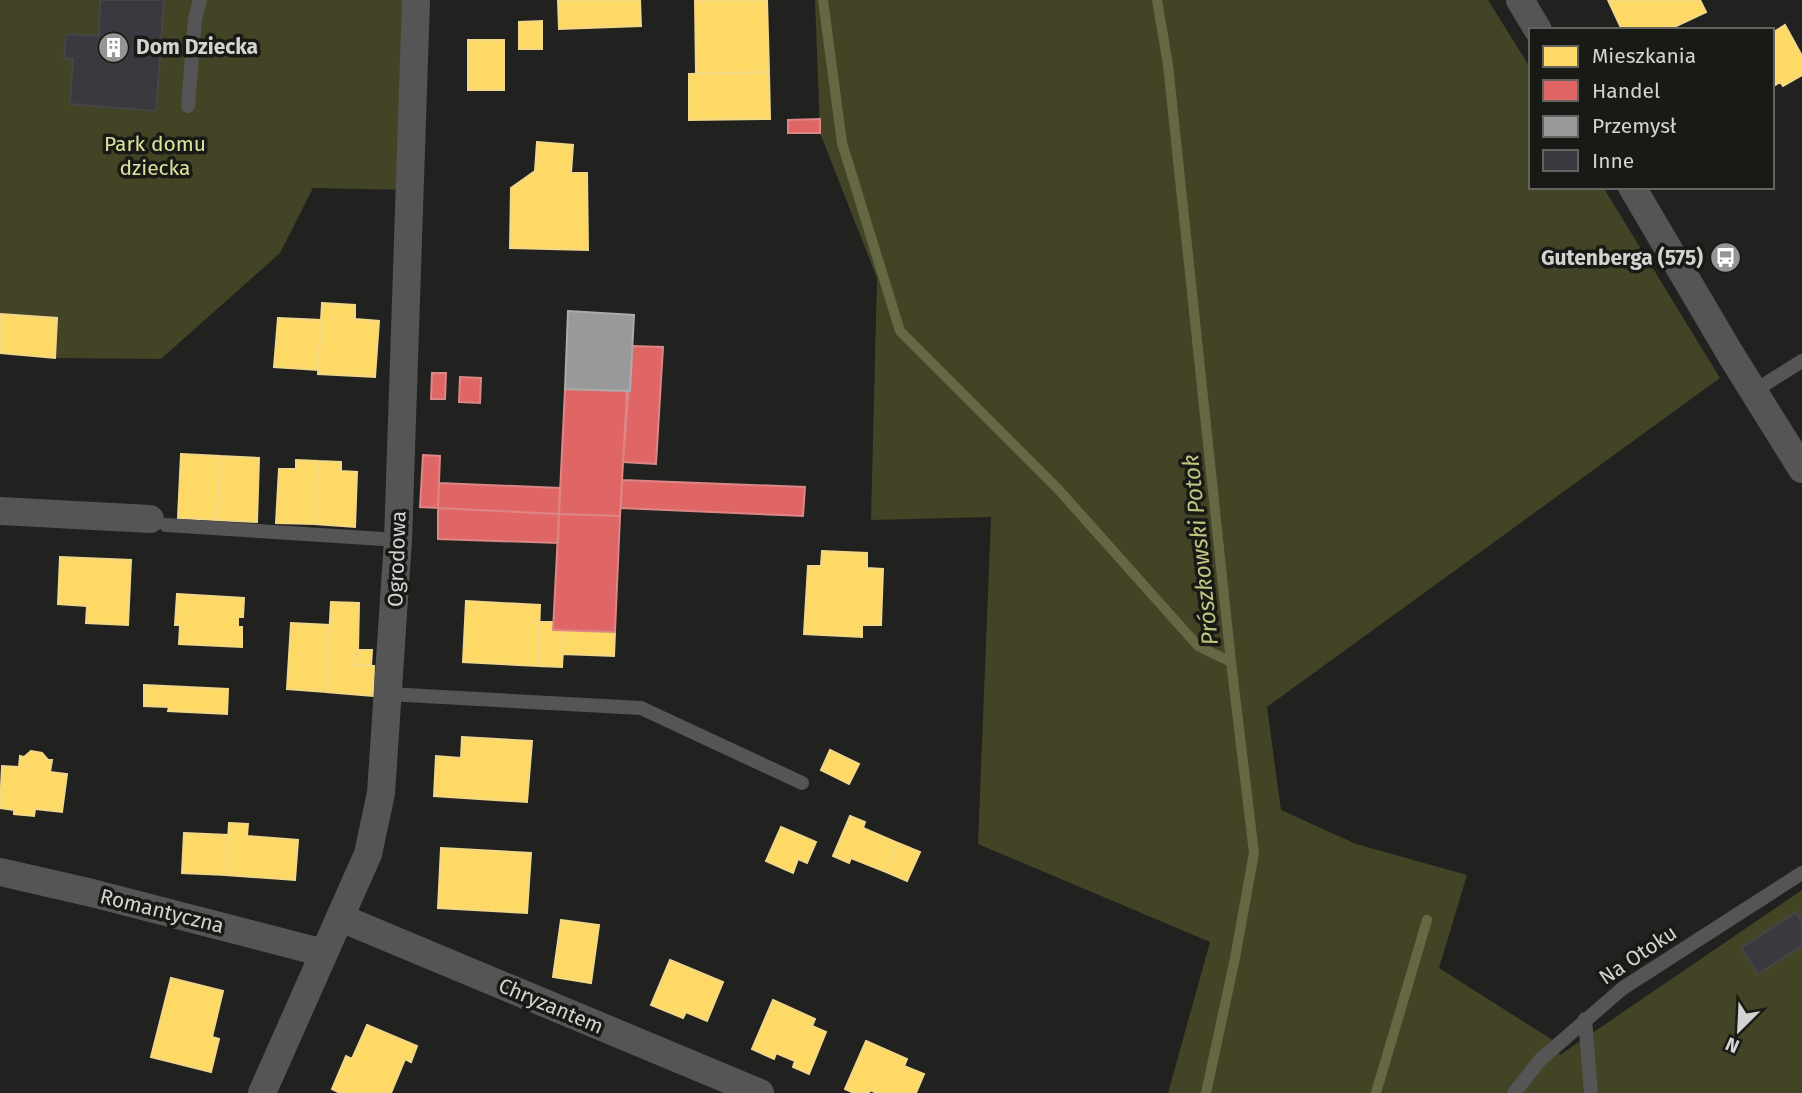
<svg xmlns="http://www.w3.org/2000/svg" width="1802" height="1093" font-family="'Fira Sans',sans-serif">
<style>
.green{fill:#424425}
.homes{fill:#ffd966;stroke:#f2d886;stroke-width:2}
.shops{fill:#e06666;stroke:#dc8786;stroke-width:2}
.industry{fill:#999;stroke:#aaabaa;stroke-width:2}
.lines{fill:none;stroke-linecap:round;stroke-linejoin:round}
.stream{stroke:#666844;stroke-width:10}
.building{fill:#39393f;stroke:#464646;stroke-width:2}
.lane{stroke:#555;stroke-width:14}
.street{stroke:#555;stroke-width:28}
.labels{text-anchor:middle;stroke-width:7;stroke-linejoin:round;paint-order:stroke}
.poi-label{font-size:21px;font-weight:bold;fill:#d3d4d2;stroke:#191916;text-anchor:start}
.park-label{font-size:21px;fill:#dce19d;stroke:#191916}
.street-label{font-size:21px;fill:#d3d4d2;stroke:#191916}
.water-label{font-size:23px;font-style:italic;fill:#c1c683;stroke:#191916}
</style>
<rect width="100%" height="100%" fill="#212120"/>
<!-- green -->
<path class="green" d="M0,0H416L410,190L313,188L280,253L161,359L55,358L0,353Z
M815,0H1488L1531,69V187H1603L1720,378L1267,707L1281,810L1356,844L1467,875L1439,968L1551,1039L1560,1055L1802,890V1093H1168L1210,942L978,844L991,517L871,520L877,278L820,133Z"/>
<!-- homes -->
<path class="homes" d="M558,0H640L641,26L559,29Z
M695,0H767L769,72L696,74Z
M1608,0H1700L1706,12L1668,30H1622Z
M542,21V49H519V22Z
M1785,25L1802,56V75L1783,86L1780,82L1772,87V33Z
M468,40H504V90H468Z
M769,72L770,119L689,120V74Z
M537,142L573,145L571,173H587L588,250L510,248L511,188L535,171Z
M322,303L355,305V319L379,321L375,377L318,374Z
M0,314L57,318L55,358L0,353Z
M278,318L321,320L318,370L274,367Z
M181,454L220,456L217,520L178,518Z
M220,456L259,458L257,522L217,520Z
M296,460L318,461L315,524L276,523L279,469H296Z
M318,461L341,462V471L357,472L355,527L315,524Z
M822,551L867,553V568L883,569L881,625H862V637L804,634L808,566H821Z
M60,557L131,560L128,625L86,623L87,606L58,604Z
M177,594L244,598L243,617H238V627H242V647L179,644L180,625H175Z
M466,601L540,605L538,666L463,662Z
M331,602L359,603L358,650H356L355,665L374,666L373,696L326,692Z
M539,622H554L553,630H564L562,667L538,666Z
M291,623L330,625L326,692L287,689Z
M564,630L615,632L614,656L563,654Z
M356,650H372L371,666L355,665Z
M144,685L228,689L227,714L168,711L169,707L144,706Z
M462,737L532,741L527,802L434,796L436,756L461,758Z
M830,750L859,764L849,784L821,770Z
M31,751L42,753L48,760H52L50,772L67,774L62,812L35,809L34,816L14,814V810L0,808L2,766L19,767L20,756L24,757Z
M850,816L865,822L863,828L898,843L886,872L851,858L849,863L833,856Z
M229,823L248,824L247,836L298,840L295,880L226,875Z
M781,827L816,842L807,863L798,859L793,873L766,861Z
M184,833L228,835L226,875L182,873Z
M898,843L920,852L907,881L886,872Z
M441,848L531,853L527,913L438,908Z
M561,920L599,925L591,983L553,977Z
M670,960L723,982L707,1021L686,1012L683,1018L651,1005Z
M171,978L223,991L212,1037L219,1039L211,1072L151,1057Z
M773,1000L815,1019L812,1026L826,1032L809,1074L793,1067L795,1061L776,1053L774,1059L752,1049Z
M367,1025L417,1046L411,1062L405,1059L391,1093H340L332,1089L346,1056L352,1059Z
M866,1041L907,1059L904,1066L924,1074L916,1093H877L870,1090L869,1093H854L845,1089Z"/>
<!-- shops -->
<path class="shops" d="M820,119V133H788V120Z
M632,346L663,347L656,464L623,462Z
M432,373H446L445,399H431Z
M460,377L481,378L480,403L459,402Z
M565,389L627,391L620,516L559,514Z
M423,455L440,456L438,508L420,507Z
M622,480L805,487L803,516L621,508Z
M439,483L560,488L559,514L438,508Z
M438,508L559,514L558,543L438,539Z
M559,514L620,516L615,632L553,630Z"/>
<!-- industry -->
<path class="industry" d="M568,311L634,315L630,391L565,389Z"/>
<g class="lines">
<!-- stream -->
<path class="stream" d="M823,0L842,143L900,331L1058,489L1198,646L1231,662
M1157,0L1168,65L1231,662L1254,853L1235,958L1206,1093
M1376,1093L1427,920"/>
</g>
<!-- building -->
<path class="building" d="M100,0H164L156,111L70,104L73,59L64,58L66,34L99,36Z
M1796,912L1802,922V946L1758,974L1741,948Z"/>
<g class="lines">
<!-- lane -->
<path class="lane" d="M188,106L195,19L200,0
M1754,391L1802,361
M166,525L398,540
M388,694L641,708L802,783
M1585,1019L1591,1093
M1514,1093L1540,1060L1623,988L1802,873"/>
<!-- street -->
<path class="street" d="M1520,0L1538,30
M1632,187L1731,355L1802,469
M0,511L150,519
M0,872L92,893L324,953
M341,918L760,1093
M262,1093L368,854L381,793L398,540L416,0"/>
</g>
<!-- icons -->
<defs>
<symbol id="building-disc" viewBox="-11 -11 22 22"><circle r="9.5" fill="#959594" stroke="#191916"/><path d="M-4-6H4V6H1V3H-1V6H-4ZM-2.5-4.3h1.7v1.8h-1.7ZM.8-4.3h1.7v1.8H.8ZM-2.5-1h1.7V.8h-1.7ZM.8-1h1.7V.8H.8Z" fill="#fff"/></symbol>
<symbol id="bus-disc" viewBox="-11 -11 22 22"><circle r="9.5" fill="#959594" stroke="#191916"/><path d="M-5-6H5V4H4V6H2V4H-2V6H-4V4H-5ZM-3.5-4V0h7V-4ZM-3.5 1.2v1.5H-2V1.2ZM2 1.2v1.5H3.5V1.2Z" fill="#fff"/></symbol>
</defs>
<g fill-rule="evenodd">
<use href="#building-disc" x="96" y="30" width="35" height="35"/>
<use href="#bus-disc" x="1708" y="240" width="35" height="35"/>
</g>
<g class="labels">
<!-- poi labels -->
<g class="poi-label">
<text x="136" y="54">Dom Dziecka</text>
<text x="1703" y="265" text-anchor="end">Gutenberga (575)</text>
</g>
<!-- park labels -->
<g class="park-label">
<text x="155" y="151">Park domu<tspan x="155" dy="24">dziecka</tspan></text>
</g>
<!-- street labels -->
<g class="street-label">
<text transform="translate(397 559) rotate(-88)" y="7">Ogrodowa</text>
<text transform="translate(162 911) rotate(14)" y="7">Romantyczna</text>
<text transform="translate(1638 955) rotate(-34)" y="7">Na Otoku</text>
<text transform="translate(551 1006) rotate(23)" y="7">Chryzantem</text>
</g>
<!-- water labels -->
<g class="water-label">
<text transform="translate(1200 550) rotate(-96)" y="8">Prószkowski Potok</text>
</g>
</g>
<!-- legend -->
<rect x="1529" y="28" width="245" height="161" fill="#191916" stroke="#636461" stroke-width="2"/>
<rect x="1543" y="46" width="35" height="21" fill="#ffd966" stroke="#636461" stroke-width="2"/>
<text x="1592" y="63" font-size="21" fill="#d3d4d2">Mieszkania</text>
<rect x="1543" y="80" width="35" height="21" fill="#e06666" stroke="#636461" stroke-width="2"/>
<text x="1592" y="98" font-size="21" fill="#d3d4d2">Handel</text>
<rect x="1543" y="116" width="35" height="21" fill="#999999" stroke="#636461" stroke-width="2"/>
<text x="1592" y="133" font-size="21" fill="#d3d4d2">Przemysł</text>
<rect x="1543" y="150" width="35" height="21" fill="#39393f" stroke="#636461" stroke-width="2"/>
<text x="1592" y="168" font-size="21" fill="#d3d4d2">Inne</text>
<!-- north arrow -->
<g transform="translate(1739 1030) rotate(204)" stroke="#191916" stroke-width="5" paint-order="stroke">
<path d="M0-5L12 26L0 18L-12 26Z" fill="#d3d4d2"/>
<text y="-10" font-size="19" font-weight="bold" text-anchor="middle" fill="#d3d4d2">N</text>
</g>
</svg>
